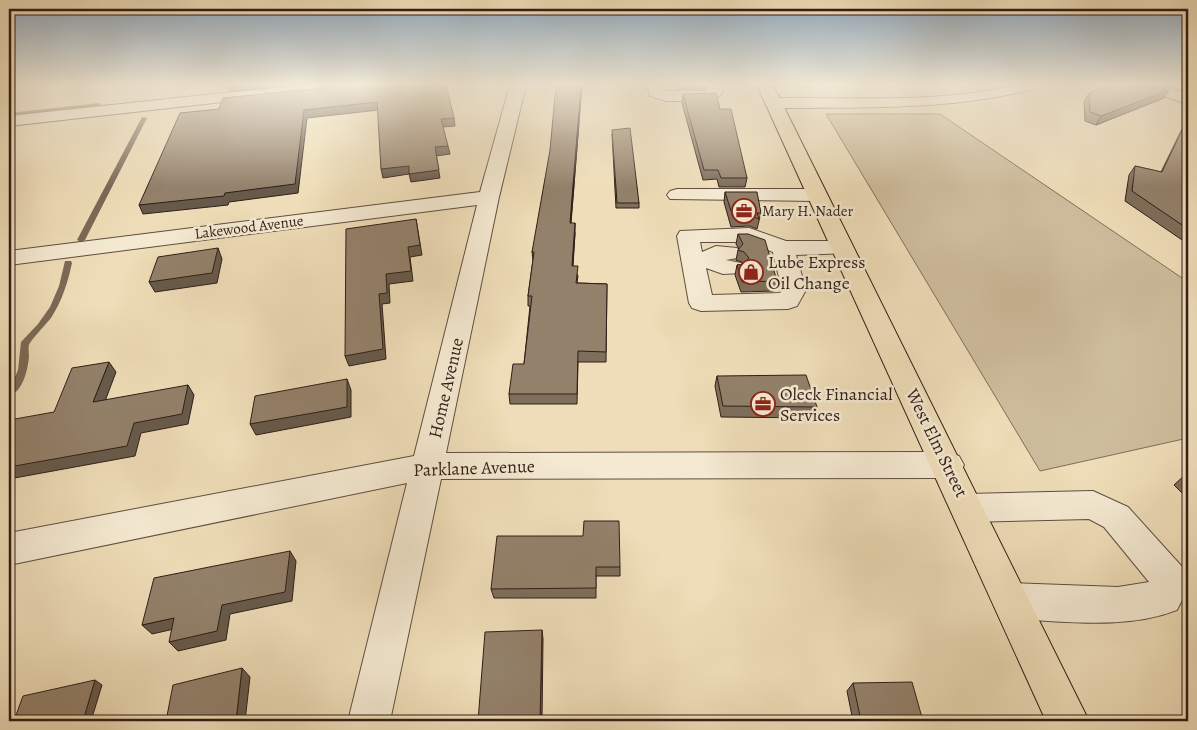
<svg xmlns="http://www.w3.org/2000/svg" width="1197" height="730" font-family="Alegreya,serif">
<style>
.green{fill:#cebd9d;stroke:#7f6e5a}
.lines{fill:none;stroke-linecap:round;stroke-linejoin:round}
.stream{fill:#7b6a57;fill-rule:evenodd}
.minor-tunnel{stroke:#c8b798;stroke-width:22;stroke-dasharray:22 11;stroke-linecap:butt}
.minor-casing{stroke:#604e3f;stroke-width:2}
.major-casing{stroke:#301e17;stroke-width:2}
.minor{fill:#f4e9d1;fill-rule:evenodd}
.major{fill:#eeddb8;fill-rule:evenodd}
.wall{fill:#7e6f5c;stroke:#301e17}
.shaded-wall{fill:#675a4b;stroke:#301e17}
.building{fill:#93816b;stroke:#301e17}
.labels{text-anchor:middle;stroke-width:5;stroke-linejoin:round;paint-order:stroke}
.far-poi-label{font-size:15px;fill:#301e17;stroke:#f4e9d1;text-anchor:start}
.far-street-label{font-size:15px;fill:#301e17;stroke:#f4e9d1}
.poi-label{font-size:18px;fill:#301e17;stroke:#f4e9d1;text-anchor:start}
.street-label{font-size:18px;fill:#301e17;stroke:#f4e9d1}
</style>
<rect width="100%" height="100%" fill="#eeddb8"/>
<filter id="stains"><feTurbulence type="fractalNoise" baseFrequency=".004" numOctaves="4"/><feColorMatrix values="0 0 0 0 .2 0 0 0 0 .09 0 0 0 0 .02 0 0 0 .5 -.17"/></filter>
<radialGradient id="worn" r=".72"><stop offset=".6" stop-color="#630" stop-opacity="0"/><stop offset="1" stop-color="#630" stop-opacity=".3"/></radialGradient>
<!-- green -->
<path class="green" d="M826,114H940L1188,282V438L1040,471Z"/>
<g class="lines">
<!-- stream -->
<path class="stream" d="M99,103L101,104V106L9,117V113Z
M142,117L147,118L85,240L83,241H79L77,240Z
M65,261H71L72,263C68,282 62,301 51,318C47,323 30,341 29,345C28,348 29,353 29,356C28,369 23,392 9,396V388L13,382L18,370L21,342L38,324L50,307L59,286Z"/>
<!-- minor-tunnel -->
<path class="minor-tunnel" d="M731,260L765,259"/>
<defs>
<path id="minor" d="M510,85H526L499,197L446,453L948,452L959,456L964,465L959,474L948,478L441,479L390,721H348L407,483L9,565V533L414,456L477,205L9,265V251L480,192Z
M647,85H662L663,90L667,91H706V85H720L723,92L716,99L710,101H666L650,96Z
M1015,85H1040L1037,88C951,111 863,107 774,108L766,103L774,98C852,97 939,104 1015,85Z
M1135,85H1158L1188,94V104L1138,88Z
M261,89L269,94L267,97L9,126V116Z
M677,189H817L824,191L827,195L824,199L817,201L670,199L667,195L670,191Z
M749,228L786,241H842L850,243L853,248L850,253L796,255L806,290L797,306L788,309L701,311L692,308L689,303L677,236L680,231ZM700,242H746L773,252L782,290L780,293L712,295L706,268L723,274L741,273L745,268L741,263L726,260L737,258L740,253L737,248L716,246L702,252Z
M1093,491L1128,507L1185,570C1192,585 1184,596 1177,610C1125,630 1067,621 1012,619L999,614L993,601L999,588L1012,583L1118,587L1149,582L1104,527L1089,519L968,522L956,518L951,508L956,498L968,494Z"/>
<path id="major" d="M757,85H773L1089,721H1046Z"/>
</defs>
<!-- minor casing -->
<use href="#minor" class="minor-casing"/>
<!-- major casing -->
<use href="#major" class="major-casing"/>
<!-- minor -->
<use href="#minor" class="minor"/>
<!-- major -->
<use href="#major" class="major"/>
</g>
<!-- wall -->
<path class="wall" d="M582,85L571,223L575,233L573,266L578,276L577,283L607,284L606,362H578L577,404H510L509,394L524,364L530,306H528V296L533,260L532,252Z
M677,85H705L704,89H678Z
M1163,85H1172L1171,87Z
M1169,90L1164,98L1096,125L1085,121L1084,102L1089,93Z
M683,94L720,109L747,178L745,187H719L717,179L703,180L682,103Z
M1186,122L1185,202L1188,204V244L1125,201L1129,175L1135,166L1161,172L1181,131Z
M612,134L639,203V208H616Z
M725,192L761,213L757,229L749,226L731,227L724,202Z
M738,234L777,281L774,291L741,292L735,275L737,265L744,264L742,262L736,260L738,250L739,249L736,244Z
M717,376L817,407L813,418L721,417L715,386Z
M1188,472V499L1174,485Z
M583,536L620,567V576H596V598H494L491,589Z
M853,683L923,721H853L847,691Z"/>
<!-- shaded-wall -->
<path class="shaded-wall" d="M227,85H300L230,92Z
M581,85H582L570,233V223Z
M1169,90L1164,98L1096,125L1101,116Z
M377,102L379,110L307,118L298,193L229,202L228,205L143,214L139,205L225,193L304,110Z
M454,118L455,126L442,127L441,119Z
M448,146L450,154L436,156L440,178L411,182L409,174L383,178L381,169L435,147Z
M416,219L422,255L410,257L413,281L389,284L390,303L382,304L386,359L349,366L345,356L379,294L386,274L408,247Z
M575,223V233L572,276V266Z
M218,248L222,259L217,283L155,292L149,282Z
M109,362L116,372L101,412L93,402Z
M347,379L351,390V417L256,435L250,424Z
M188,385L194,395L188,424L141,433L135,456L9,479V467Z
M290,551L296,561L292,601L230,614L226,640L178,651L169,642L222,605Z
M174,618L183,627L152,634L142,625Z
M542,630L543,639L542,721H540Z
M242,668L250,677L245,721H236Z
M95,680L102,685L91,721H83Z"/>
<!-- building -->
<path class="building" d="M352,85H446L454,118L441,119L448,146L435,147L439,170L409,174V166L381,169L377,102L304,110L295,184L225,193L224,196L139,205L180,113L219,109L223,98Z
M556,85H581L570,223H575L572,266H578L576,283L607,284L606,352L578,351L577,394H509L513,364H524L532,296H528L534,252H532L550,150Z
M1109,85H1153L1169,90L1101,116L1090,112L1089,93Z
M716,93L720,109H731L747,178H721L718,170H704L683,94Z
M1186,122H1188V195L1185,202L1188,204V229L1132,191L1135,166L1162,172Z
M630,128L639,203H617L612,130Z
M725,192H757L761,213H757L759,219L751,216L733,217Z
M416,219L420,245L408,247L411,271L386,274L387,293L379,294L383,349L345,356L346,229Z
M738,234H748L765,240L777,281L742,282L737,265L744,264L749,258L744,252L738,250L743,244Z
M218,248L212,273L149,282L158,257Z
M109,362L93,402L188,385L182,414L134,423L127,446L9,467V432L15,419L54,412L72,368Z
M806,375L817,407L723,406L717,376Z
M347,379V407L250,424L255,396Z
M584,521H619L620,567H596V588L491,589L497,536H583Z
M290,551L285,592L222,605L217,631L169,642L174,618L142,625L154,578Z
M542,630L540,721H478L485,632Z
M242,668L236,721H166L173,685Z
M95,680L83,721H14L23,696Z
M912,682L923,721H861L853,683Z"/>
<!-- sky -->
<linearGradient id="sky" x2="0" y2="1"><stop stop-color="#90aabf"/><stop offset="0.45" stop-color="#f7f0df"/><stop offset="1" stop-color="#f7f0df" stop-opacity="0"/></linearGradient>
<rect width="1197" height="187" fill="url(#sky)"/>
<!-- icons -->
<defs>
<symbol id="office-ring" viewBox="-11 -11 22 22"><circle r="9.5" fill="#f4e9d1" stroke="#8f2418" stroke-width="1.5"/><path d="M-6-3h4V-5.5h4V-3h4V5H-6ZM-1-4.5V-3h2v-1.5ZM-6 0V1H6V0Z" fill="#8f2418"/></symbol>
<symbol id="shop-ring" viewBox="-11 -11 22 22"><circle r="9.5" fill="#f4e9d1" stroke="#8f2418" stroke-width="1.5"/><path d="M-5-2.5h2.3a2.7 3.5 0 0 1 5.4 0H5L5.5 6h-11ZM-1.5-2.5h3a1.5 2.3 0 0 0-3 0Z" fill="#8f2418"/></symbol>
</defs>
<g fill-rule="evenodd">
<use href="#office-ring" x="730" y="197" width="28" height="28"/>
<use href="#shop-ring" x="737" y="258" width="28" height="28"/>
<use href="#office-ring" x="749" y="390" width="28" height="28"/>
</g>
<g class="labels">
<!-- far-poi labels -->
<g class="far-poi-label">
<text x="762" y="216">Mary H. Nader</text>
</g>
<!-- far-street labels -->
<g class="far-street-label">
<text transform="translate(249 227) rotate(-7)" y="5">Lakewood Avenue</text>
</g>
<!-- poi labels -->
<g class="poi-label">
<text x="768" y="268">Lube Express<tspan x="768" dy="21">Oil Change</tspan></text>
<text x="780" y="400">Oleck Financial<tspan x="780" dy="21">Services</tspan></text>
</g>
<!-- street labels -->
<g class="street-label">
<text transform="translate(446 388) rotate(-77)" y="6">Home Avenue</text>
<text transform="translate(937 443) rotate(64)" y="6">West Elm Street</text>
<text transform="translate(474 468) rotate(-2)" y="6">Parklane Avenue</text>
</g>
</g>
<!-- margin -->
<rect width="1197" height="730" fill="none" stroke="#eeddb8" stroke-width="30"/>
<rect x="10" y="10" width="1177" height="710" fill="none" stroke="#301e17" stroke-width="2.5"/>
<rect x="15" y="15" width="1167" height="700" fill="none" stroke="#301e17"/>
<rect width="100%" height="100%" filter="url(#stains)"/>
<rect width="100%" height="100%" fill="url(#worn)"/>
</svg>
